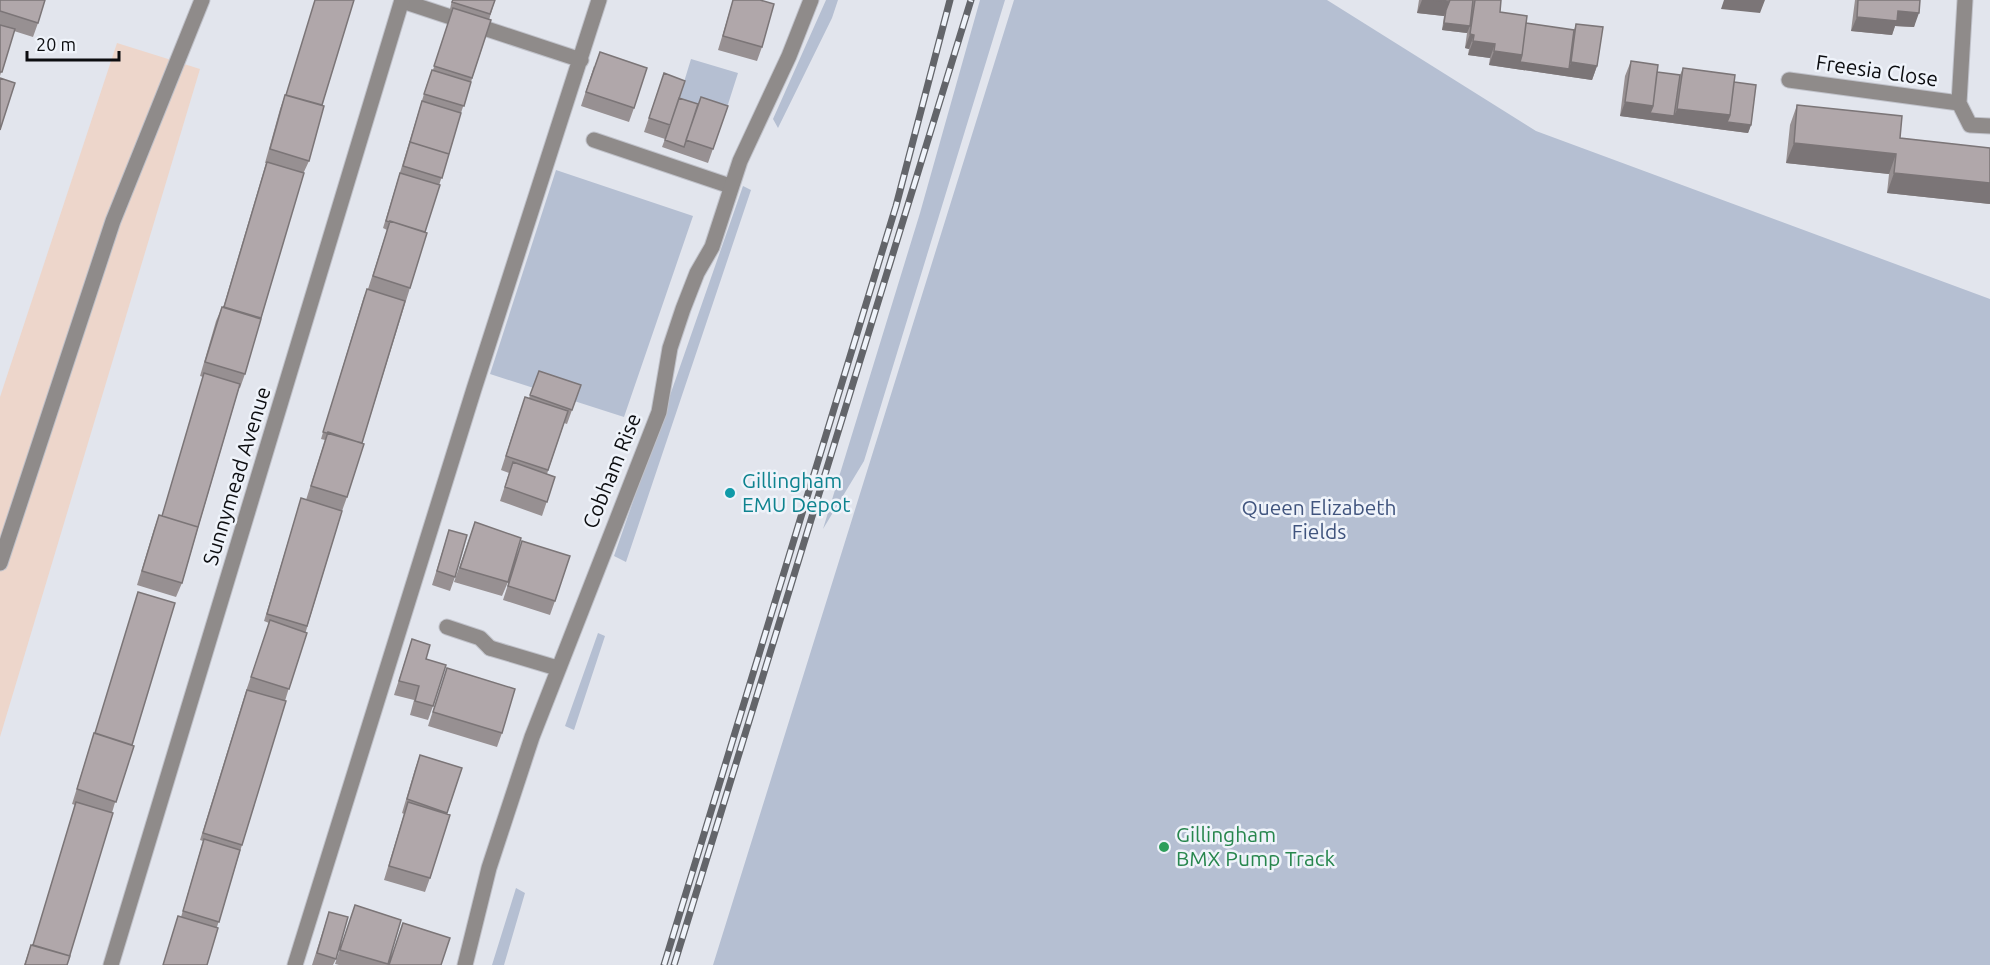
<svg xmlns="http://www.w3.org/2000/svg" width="1990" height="965" font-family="Ubuntu,sans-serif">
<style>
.industrial{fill:#edd6cb}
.green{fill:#b5bfd2}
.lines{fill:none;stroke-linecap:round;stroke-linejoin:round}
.lane-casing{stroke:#c0c2ca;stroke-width:17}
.street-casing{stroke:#c0c2ca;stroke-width:17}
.lane{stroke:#8f8b8a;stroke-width:15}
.street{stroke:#8f8b8a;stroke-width:15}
.rail-casing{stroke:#63656a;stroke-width:7}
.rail{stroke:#eff3fa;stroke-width:4.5;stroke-dasharray:14;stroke-linecap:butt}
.wall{fill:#979092}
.shaded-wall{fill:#7b7577}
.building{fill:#b0a7aa;stroke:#7b7577;stroke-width:1.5}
.culture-dot{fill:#0f9aa8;stroke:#eff3fa;stroke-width:2}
.leisure-dot{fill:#2e9e5b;stroke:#eff3fa;stroke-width:2}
.labels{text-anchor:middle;stroke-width:5;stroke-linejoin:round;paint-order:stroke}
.street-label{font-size:21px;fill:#0c0d10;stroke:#eff3fa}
.culture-label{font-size:21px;fill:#0d838f;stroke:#eff3fa;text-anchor:start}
.park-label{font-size:21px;fill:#40547e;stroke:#eff3fa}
.leisure-label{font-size:21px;fill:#27864d;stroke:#eff3fa;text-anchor:start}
</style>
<rect width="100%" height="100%" fill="#e2e5ed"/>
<!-- industrial -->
<path class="industrial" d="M117,43L200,69L0,737V397Z"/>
<!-- green -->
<path class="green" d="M826,0H838L832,18L778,128L773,119Z
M980,0H1005L864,461L823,529L920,213Z
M1014,0H1327L1536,131L1990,299V965H713Z
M691,59L738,73L723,120L677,105Z
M556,170L693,216L624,417L490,374Z
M743,186L751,190L626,562L614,556Z
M598,633L605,636L574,730L565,726Z
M516,888L525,893L504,965H492Z"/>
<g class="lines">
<defs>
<path id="lane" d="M402,1L581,60
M594,140L730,186
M0,563L113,221L202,0
M447,627L480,638L490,648
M295,965L474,389L599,0"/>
<path id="street" d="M1965,0L1959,103L1970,125L1990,126
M1789,80L1959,103
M490,648L557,668
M111,965L402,0
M465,965L489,868L532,737L659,412L670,348L683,309L697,273L712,247L740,161L789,56L811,0"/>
</defs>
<!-- lane casing -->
<use href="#lane" class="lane-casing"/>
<!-- street casing -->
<use href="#street" class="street-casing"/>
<!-- lane -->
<use href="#lane" class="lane"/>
<!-- street -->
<use href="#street" class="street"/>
<defs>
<path id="rail" d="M664,965L896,206L950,0
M674,965L971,0"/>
</defs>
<!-- rail casing -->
<use href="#rail" class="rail-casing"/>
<!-- rail -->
<use href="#rail" class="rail"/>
</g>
<!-- wall -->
<path class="wall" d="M0,0L38,23L33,37L14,31L0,76Z
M452,0H495L489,20H491L461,113L425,232L410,288L362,443L347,497L342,511L285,701H286L217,927L207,965H163L178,916L181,917L203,841L200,840L246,691L269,623L264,621L299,505L306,500L325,440L321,439L364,296L368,289L387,230L383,228L427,84L432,70H433L452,10L450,9Z
M733,0H760L762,47L757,61L718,50Z
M1419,0H1501L1500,12L1526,23L1574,30L1576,24L1597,66L1592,80L1489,65L1490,58L1468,55L1469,49L1465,48L1467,33L1442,30L1444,16L1417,13Z
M1855,0H1920L1914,27L1895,26L1892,35L1851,31Z
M1631,61L1657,72L1680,75L1683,68L1734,82L1751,125L1748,133L1620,116L1625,76Z
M594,66L634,108L629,122L581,106Z
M664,73L679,98L698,104L728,106L708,163L662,147L665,139L644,132Z
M285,95L322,105L309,161L303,174L245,374L240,388H239L182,583L176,597L137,585L154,529L159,515L162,516L203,377L200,376L216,321L222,307L223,308L266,163H265L280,109Z
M1797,105L1900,138L1990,204L1887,193L1889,174L1786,163L1790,125Z
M539,371L581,385L567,424L564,423L547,474L555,477L542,516L500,501L509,473L501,470L520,411L529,398Z
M475,522L508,582L502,596L454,582Z
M449,530L455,577L450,591L432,585Z
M522,541L555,601L550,615L503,600Z
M412,639L426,659L433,706L428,720L410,715L414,700L394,695Z
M447,668L502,733L497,747L428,726Z
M94,733L132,745L67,965H24L31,945H33L75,805L72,804Z
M420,755L462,768L447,814L430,878L425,892L384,880L404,814L402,813L415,769Z
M355,905L401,920L388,965H339L335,964Z
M329,912L336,959L333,965H312Z"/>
<!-- shaded-wall -->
<path class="shaded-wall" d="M1422,0H1434L1449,2L1444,16L1417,13Z
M1724,0H1765L1760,13L1721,9Z
M1898,11L1919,13L1914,27L1895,26L1892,35L1851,31L1857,17Z
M1444,23L1470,26L1467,33L1442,30Z
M1470,34L1474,35L1469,49L1465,48Z
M1473,41L1495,44L1490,58L1468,55Z
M1494,51L1522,55L1569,69L1571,62L1597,66L1592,80L1489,65Z
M1625,102L1653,106L1674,116L1677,109L1730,115L1725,130L1620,116Z
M1727,122L1751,125L1748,133L1725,130Z
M1794,143L1896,154L1889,174L1786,163Z
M1894,173L1990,183V204L1887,193Z"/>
<!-- building -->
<path class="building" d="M0,0H45L38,23L0,11Z
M315,0H354L322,105L286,95Z
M453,0H495L490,14L452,2Z
M733,0H760L774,4L762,47L723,36Z
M1434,0H1450L1449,2Z
M1450,0H1473L1470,26L1444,23L1446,10Z
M1475,0H1501L1500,12L1527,16L1522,55L1494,51L1495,44L1473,41L1474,35L1470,34Z
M1858,0H1920L1919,13L1898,11L1897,21L1857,17Z
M453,8L491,20L472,78L434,66Z
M1526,23L1574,30L1569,69L1520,62L1522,55Z
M1576,24L1603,27L1597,66L1571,62Z
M0,25L15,29L2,72H0Z
M600,52L647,68L634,108L586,92Z
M1631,61L1658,65L1653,106L1625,102Z
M1683,68L1735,75L1730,115L1677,109Z
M432,70L471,82L464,106L424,94Z
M1657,72L1680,75L1674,116L1650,113L1653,106Z
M664,73L685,81L670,125L649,118Z
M0,78L15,83L0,130Z
M1734,82L1756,85L1751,125L1727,122L1730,115Z
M285,95L324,106L309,161L270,149Z
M701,97L728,106L713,149L686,140Z
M679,98L698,104L684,147L665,140Z
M422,101L461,113L449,154L410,142L408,149Z
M1797,105L1902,116L1900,138L1990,148V183L1894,173L1896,154L1794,143Z
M410,142L449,154L442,178L403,166Z
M267,162L304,173L261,318L224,307Z
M400,173L440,185L425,232L390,221V222L386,221Z
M390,221L427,233L410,288L373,276Z
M367,289L405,301L362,443L323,432Z
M222,307L261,319L245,374L205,362Z
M539,371L581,385L572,410L530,395Z
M204,373L240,384L198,527L162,516Z
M525,397L568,411L548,470L506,456Z
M328,432L364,444L347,497L311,486Z
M513,462L555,477L547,502L505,487Z
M301,498L342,511L307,626L267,614Z
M159,515L198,527L182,583L142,571Z
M475,522L521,538L508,582L460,568Z
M449,530L467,535L455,577L437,571Z
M522,541L570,556L555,601L508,586Z
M138,592L175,603L132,745L95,733Z
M270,620L307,633L289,689L251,677Z
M412,639L430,645L426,659L446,665L433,706L415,701L419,686L399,681Z
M447,668L515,689L502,733L433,712Z
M247,690L286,701L242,845L203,833Z
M94,733L134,746L116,802L77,789Z
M420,755L462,768L447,813L407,799Z
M76,802L113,813L69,958L70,956L33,945Z
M408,802L450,815L430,878L389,866Z
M204,839L240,850L219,922L183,911Z
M355,905L401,920L388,964L340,950Z
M329,912L348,917L336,959L317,953Z
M178,916L218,928L207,965H163Z
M403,923L450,938L441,965H389Z
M31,945L70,956L67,965H25Z"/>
<!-- markers -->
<circle class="culture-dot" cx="730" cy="493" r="6"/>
<circle class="leisure-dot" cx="1164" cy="847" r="6"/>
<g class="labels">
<!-- street labels -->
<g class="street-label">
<text transform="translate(1877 71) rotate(8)" y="7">Freesia Close</text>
<text transform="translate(612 471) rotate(-68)" y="7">Cobham Rise</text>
<text transform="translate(237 476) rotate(-73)" y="7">Sunnymead Avenue</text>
</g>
<!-- culture labels -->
<g class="culture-label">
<text x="742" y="488">Gillingham<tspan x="742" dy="24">EMU Depot</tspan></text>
</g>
<!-- park labels -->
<g class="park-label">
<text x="1319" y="515">Queen Elizabeth<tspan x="1319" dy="24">Fields</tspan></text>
</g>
<!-- leisure labels -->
<g class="leisure-label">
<text x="1176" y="842">Gillingham<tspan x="1176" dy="24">BMX Pump Track</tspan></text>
</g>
</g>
<!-- scale -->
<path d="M27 51v9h92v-9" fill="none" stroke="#0c0d10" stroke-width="3"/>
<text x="36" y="51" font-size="18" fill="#0c0d10" stroke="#eff3fa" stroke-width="4.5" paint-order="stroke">20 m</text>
</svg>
